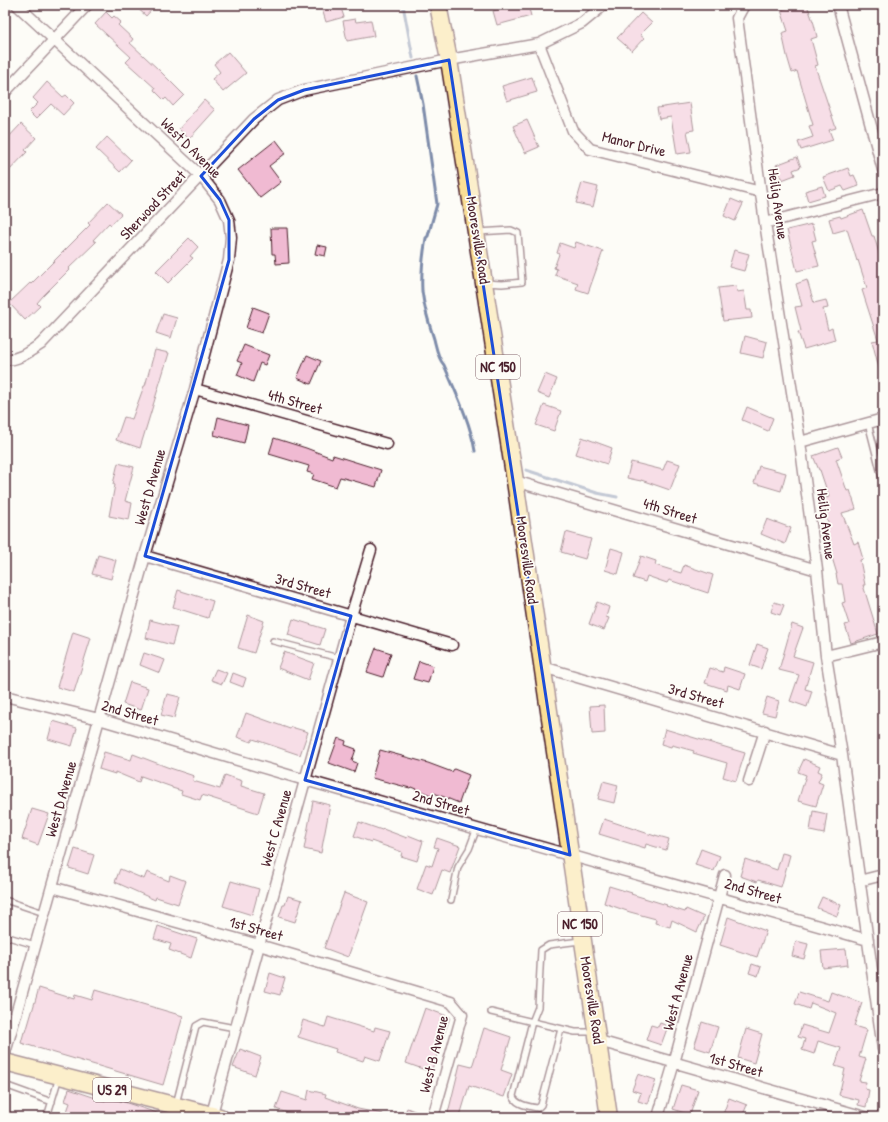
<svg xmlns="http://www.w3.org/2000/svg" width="888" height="1122" font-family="'Patrick Hand',sans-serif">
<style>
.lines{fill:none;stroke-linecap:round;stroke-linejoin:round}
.stream{stroke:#7e8caa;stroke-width:3}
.building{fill:#f0bad2;stroke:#4a1f2b}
.lane-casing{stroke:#4a1f2b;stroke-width:8}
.street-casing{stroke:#4a1f2b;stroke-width:13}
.primary-casing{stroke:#4a1f2b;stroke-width:19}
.lane{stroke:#fdfcf7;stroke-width:5}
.street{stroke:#fdfcf7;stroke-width:10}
.primary{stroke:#fadf96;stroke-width:16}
.marked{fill:none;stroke:#1d4ed8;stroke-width:3;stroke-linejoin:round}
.labels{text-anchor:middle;stroke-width:3.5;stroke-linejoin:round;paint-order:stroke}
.shield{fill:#fdfcf7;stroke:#806168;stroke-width:1}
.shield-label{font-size:14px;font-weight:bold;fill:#4a1f2b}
.street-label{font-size:15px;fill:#4a1f2b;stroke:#fdfcf7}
</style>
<rect width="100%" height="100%" fill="#fdfcf7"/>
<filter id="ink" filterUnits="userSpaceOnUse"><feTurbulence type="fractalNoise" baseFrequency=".025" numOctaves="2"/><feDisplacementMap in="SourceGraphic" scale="8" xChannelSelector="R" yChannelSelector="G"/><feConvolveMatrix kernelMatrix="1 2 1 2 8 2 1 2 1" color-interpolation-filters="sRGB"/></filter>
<g filter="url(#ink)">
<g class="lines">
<!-- stream -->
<path class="stream" d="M403,5L413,58
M417,76L423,104L437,204L428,236L426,238C423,255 421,273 422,291C424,307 429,324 434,339C436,347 438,359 444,365C456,393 470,421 475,451
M526,470L597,493L617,497"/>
</g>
<!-- building -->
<path class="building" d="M134,5H156L146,16Z
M336,5H340L344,17L326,22L322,9Z
M515,5H528L531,16L497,25L493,11Z
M795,5H807L814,24L817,37L811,39L818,65L815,66L836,128L829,130L833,140L801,150L798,142L813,137L809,126L813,125L797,71L792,73L787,56L782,33L788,31L781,10Z
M106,12L112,18L114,16L121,22L118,25L133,39L130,43L158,69L184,95L173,106L166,98L164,100L154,90L155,88L126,62L131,57L95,24Z
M641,13L652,23L640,35L644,38L632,51L617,38Z
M355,19L356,22L371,20L374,36L347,41L343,21Z
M228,52L246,73L223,92L212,79L220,72L214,64Z
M532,77L537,92L507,101L502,86Z
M47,82L63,97L66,95L74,103L63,115L51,104L36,119L29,112L38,103L33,98Z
M204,100L215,110L189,139L179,129Z
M690,103L694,130L687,131L691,152L677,154L671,117L659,119L657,108Z
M527,120L539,147L525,153L513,126Z
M21,124L36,138L25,150L27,152L5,175V141Z
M107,137L131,160L120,172L96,149Z
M276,140L286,153L269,166L281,182L260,198L238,170Z
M797,157L801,167L793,170L795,175L782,180L776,165Z
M848,168L851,176L854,175L859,186L845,191L842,186L829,191L823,177Z
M582,183L598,187L593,207L576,203Z
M822,186L825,196L808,201L805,191Z
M731,199L743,204L735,221L724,216Z
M108,202L121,214L111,225L109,223L93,240L96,242L69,268L70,269L43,296L37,303L40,306L25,320L9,303L30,283L31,284L90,225L88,223Z
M863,210L872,236H874L883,267V372H880L872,341L878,340L862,290L867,288L858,260L857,261L847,229L833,233L829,219L840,216L841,218Z
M812,224L816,240L812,241L819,266L797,271L787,230Z
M271,228H287L289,263L276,264L275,254H272Z
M189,238L198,247L190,256L193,258L168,283L156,271Z
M576,242L603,251L588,293L576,289L578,283L555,275L557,269L554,268L559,254L557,253L560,243L574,248Z
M317,245L327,247L325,256L315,254Z
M734,250L749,254L744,271L729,267Z
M807,280L814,303L826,300L828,308L823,309L828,330L832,328L835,340L804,349L798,332L801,331L795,307L802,306L796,284Z
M736,286L737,292L744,291L747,310H751L752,318L723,321L718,288Z
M253,307L269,313L262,333L246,328Z
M163,314L177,318L171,338L156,333Z
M745,336L767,342L763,358L741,353Z
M244,345L269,355L265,365L260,363L253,382L237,375L242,363L237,361Z
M155,350L169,353L140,448L116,440L124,417L132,419L144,386H145Z
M307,355L321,361L311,384L297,378Z
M545,374L557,379L549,398L537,393Z
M544,405L561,411L554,431L536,425Z
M747,407L773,418L768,431L742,420Z
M218,417L248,425L244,443L214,435Z
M582,437L612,448L607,464L576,454Z
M274,438L306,448L332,458L333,455L381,470L376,487L340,477L336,487L312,479L314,474L307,472L309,466L269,454Z
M838,447L842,457L836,459L847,491L850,490L856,509L842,513L854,544L858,542L863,559L860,560L865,585H863L878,634L851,643L845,625L849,624L842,603L845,602L842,584H838L836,574H837L830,551L833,550L823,525L828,523L820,500L829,497L820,470H819L813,456Z
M667,460L680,464L670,490L641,480V481L627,478L631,462L663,470Z
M118,463L134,467L125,501L132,503L129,520L109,516L115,485L113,484Z
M759,466L786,473L781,491L754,483Z
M767,519L791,528L785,544L761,534Z
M566,532L591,539L585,559L561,552Z
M611,548L624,552L618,574L605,570Z
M98,555L116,560L111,579L92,574Z
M641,556L656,561L655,565L681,573L684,565L713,575L708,593L669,580L667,583L647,576L645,582L633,578Z
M178,590L213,601L208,618L173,607Z
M597,602L609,607L606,617L609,618L604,630L589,624Z
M774,602L784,605L780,615L771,612Z
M248,615L264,621L254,653L238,648Z
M293,619L325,629L320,645L288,635Z
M150,620L177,627L172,645L146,638Z
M792,624L803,628L793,656L813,662L805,689L812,691L807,707L790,701L799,675L779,670Z
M73,632L91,638L74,692L57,687Z
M757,644L768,648L761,669L750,665Z
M376,648L391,653L383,677L367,672Z
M284,652L314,663L308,680L278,668Z
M144,653L165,660L160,673L140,665Z
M419,661L433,666L428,683L413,679Z
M724,667L745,674L740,689L728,685L727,690L705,683L710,668L723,672Z
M216,669L227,673L222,684L211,680Z
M233,673L246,678L243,687L230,682Z
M130,682L148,688L141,710L123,704Z
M167,694L180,697L174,718L161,715Z
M767,697L779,701L775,716L762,713Z
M604,705L605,733L592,734L590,706Z
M246,713L290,729L291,727L308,732L300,755L253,739L251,742L237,737Z
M53,721L77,728L72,746L48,739Z
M665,729L745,753L736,781L723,777L727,763L693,753L694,751L672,745L671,747L661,744Z
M338,738L346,741L345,745L356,749L352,761L357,763L354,772L329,763Z
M380,750L428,763L452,772L454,769L469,775L459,803L434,793L433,796L411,787L410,788L372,778Z
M104,752L131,760L133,754L167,767L194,776L193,781L220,789L225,775L242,781L241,786L264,793L258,813L202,795L200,800L181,794L182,791L172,788V787L141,776L139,782L115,772V774L99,769Z
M804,759L820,766L818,771L822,773L818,782L823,784L816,806L798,801L806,775L798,772Z
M603,781L618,785L614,803L598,799Z
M313,801L330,805L321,853L304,849Z
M32,809L49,814L38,845L22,839Z
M813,811L827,814L824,834L810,831Z
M604,819L655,836V835L669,839L666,850L646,844L645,848L599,834Z
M359,822L382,830L383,829L407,838L408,835L423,841L417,861L401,856L402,852L371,841V842L354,836Z
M437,838L460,846L450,873L442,870L433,895L417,889L426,864L432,866L438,848L434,847Z
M75,849L94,855L88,874L69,868Z
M701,849L720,856L714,871L695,865Z
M782,853L790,855L781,887L758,880L757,882L740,876L745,859L777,870Z
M120,869L144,879L147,872L169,881L170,875L186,881L178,904L156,897L155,900L115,882Z
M231,881L259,889L252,915L223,906Z
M609,886L632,893L631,894L667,905L666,906L685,912L686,909L704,917L697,932L672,920L670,927L655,923L656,919L630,912L604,903Z
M344,893L368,902L348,957L324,948Z
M288,896L302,900L295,922L279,917L283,905H285Z
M822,897L841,905L837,916L817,908Z
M728,917L766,931L757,957L720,945Z
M158,926L197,939L191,958L169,950L171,944L154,939Z
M796,941L808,944L804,959L792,956Z
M846,949L848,965L823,968L821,951Z
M752,964L761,967L758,976L749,973Z
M270,973L285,978L280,995L265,991Z
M39,988L74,999L75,995L92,1000L95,990L183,1016L163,1085L21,1043L24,1032H26Z
M799,992L828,1001L831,992L862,1003L854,1026L867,1030L859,1057L866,1059L859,1081L866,1082L865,1089L869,1090L866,1107L858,1105L859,1100L839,1095L845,1069L835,1066L841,1048L818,1041L814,1054L802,1050L805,1039L798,1037L802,1025L829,1033L836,1013L811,1003L809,1009L795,1004Z
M425,1008L450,1017L431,1072L406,1063Z
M328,1017L374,1031L375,1027L390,1031L380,1061L365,1056L363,1061L335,1052L336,1049L298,1037L303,1020L325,1027Z
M702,1022L718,1027L710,1052L694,1047Z
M660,1023L668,1026L661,1045L646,1040L651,1025L658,1027Z
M484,1028L511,1037L501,1070L512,1074L504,1097L469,1086L460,1116L448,1113L460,1064L472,1067Z
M746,1029L762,1034L754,1063L738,1058Z
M240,1049L261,1057L255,1075L233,1067Z
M638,1074L656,1080L648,1104L638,1101L641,1093L632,1090Z
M681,1085L698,1090L690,1115L673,1109Z
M69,1089L105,1101L106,1098L121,1101L163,1115L162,1117H65L70,1103L65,1101Z
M309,1090L326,1094L325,1097L358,1109L383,1114V1117H299L276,1109L282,1092L307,1100Z
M729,1098L747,1105L742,1117H722Z
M407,1108L427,1116V1117H403Z"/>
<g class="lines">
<defs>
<path id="lane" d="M478,232L511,230L518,233L522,282L502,284L485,283
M868,423L883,482
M273,641L339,658
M5,900L44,913
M451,900L458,867L469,849L477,828
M5,936L35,945
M491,1012L575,1032H594
M561,1029L541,1105L538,1108C530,1107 515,1104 513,1096L532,1022L538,1007L541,950L549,945L580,941
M5,1085L52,1102
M176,1104L196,1026L203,1022L235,1028
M47,1117L59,1077"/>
<path id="street" d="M744,5L737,18L765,223L800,442L817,570L826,656L842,755L883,1049
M838,5L883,170
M539,44L573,131L590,149L761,192
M5,92L87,5
M765,223L883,193
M5,360C19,360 29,352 41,344L254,119L278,100L304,90L449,60L539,44L582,23L604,5
M195,389L387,444
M800,442L883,419
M515,481L817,570
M145,556L452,645
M826,656L883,642
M543,667L842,755
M5,696L99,719L305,780L868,940
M749,781L765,731
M859,881L883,875
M52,887L259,945L451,1002L462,1015L433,1117
M599,1041L865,1117
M5,1053L145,556L195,389L229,260L231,237L229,220L220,200L201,176L17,5
M211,1117L351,616L371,550
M658,1117L674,1063L725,875"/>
<path id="primary" d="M438,5L449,60L515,481L609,1117
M5,1062L220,1117"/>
</defs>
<!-- lane casing -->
<use href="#lane" class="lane-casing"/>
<!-- street casing -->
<use href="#street" class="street-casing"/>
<!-- primary casing -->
<use href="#primary" class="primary-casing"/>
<!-- lane -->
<use href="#lane" class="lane"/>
<!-- street -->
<use href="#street" class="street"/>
<!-- primary -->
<use href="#primary" class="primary"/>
</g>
</g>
<!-- marked area -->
<path d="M0 0H888V1122H0ZM449,60L570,855L305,780L351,616L145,556L229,260V220L220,200L201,176L254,119L278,100L304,90Z" fill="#fdfcf7" fill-opacity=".55" fill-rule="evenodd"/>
<path class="marked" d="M449,60L570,855L305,780L351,616L145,556L229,260V220L220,200L201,176L254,119L278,100L304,90Z"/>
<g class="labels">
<!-- shield labels -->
<g class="shield">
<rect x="476" y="355" width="44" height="24" rx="3"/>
<rect x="558" y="912" width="44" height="24" rx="3"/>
<rect x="93" y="1078" width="38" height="24" rx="3"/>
</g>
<g class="shield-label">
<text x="498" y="372">NC 150</text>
<text x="580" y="929">NC 150</text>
<text x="112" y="1095">US 29</text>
</g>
<!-- street labels -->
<g class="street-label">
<text transform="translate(634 144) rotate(14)" y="5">Manor Drive</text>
<text transform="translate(191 148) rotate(45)" y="5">West D Avenue</text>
<text transform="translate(778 204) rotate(82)" y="5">Heilig Avenue</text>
<text transform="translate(153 205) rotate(-47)" y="5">Sherwood Street</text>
<text transform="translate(478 240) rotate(81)" y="5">Mooresville Road</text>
<text transform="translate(295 402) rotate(16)" y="5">4th Street</text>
<text transform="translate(150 487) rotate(-74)" y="5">West D Avenue</text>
<text transform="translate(670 511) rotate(17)" y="5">4th Street</text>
<text transform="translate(826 524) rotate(83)" y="5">Heilig Avenue</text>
<text transform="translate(527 560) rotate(82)" y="5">Mooresville Road</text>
<text transform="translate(303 586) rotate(16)" y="5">3rd Street</text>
<text transform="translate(696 696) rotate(16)" y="5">3rd Street</text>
<text transform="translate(130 713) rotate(16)" y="5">2nd Street</text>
<text transform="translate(61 799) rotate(-74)" y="5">West D Avenue</text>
<text transform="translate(441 803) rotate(16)" y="5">2nd Street</text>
<text transform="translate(276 828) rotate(-74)" y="5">West C Avenue</text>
<text transform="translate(753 891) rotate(16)" y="5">2nd Street</text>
<text transform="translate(256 929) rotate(16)" y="5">1st Street</text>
<text transform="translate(678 992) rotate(-75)" y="5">West A Avenue</text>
<text transform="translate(592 1000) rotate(81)" y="5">Mooresville Road</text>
<text transform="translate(434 1054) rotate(-76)" y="5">West B Avenue</text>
<text transform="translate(736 1065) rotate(16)" y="5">1st Street</text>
</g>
</g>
<!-- margin -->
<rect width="888" height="1122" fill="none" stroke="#fdfcf7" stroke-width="20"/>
<rect x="10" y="10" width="868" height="1102" fill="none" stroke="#4a1f2b" stroke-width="1.5" filter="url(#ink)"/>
</svg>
